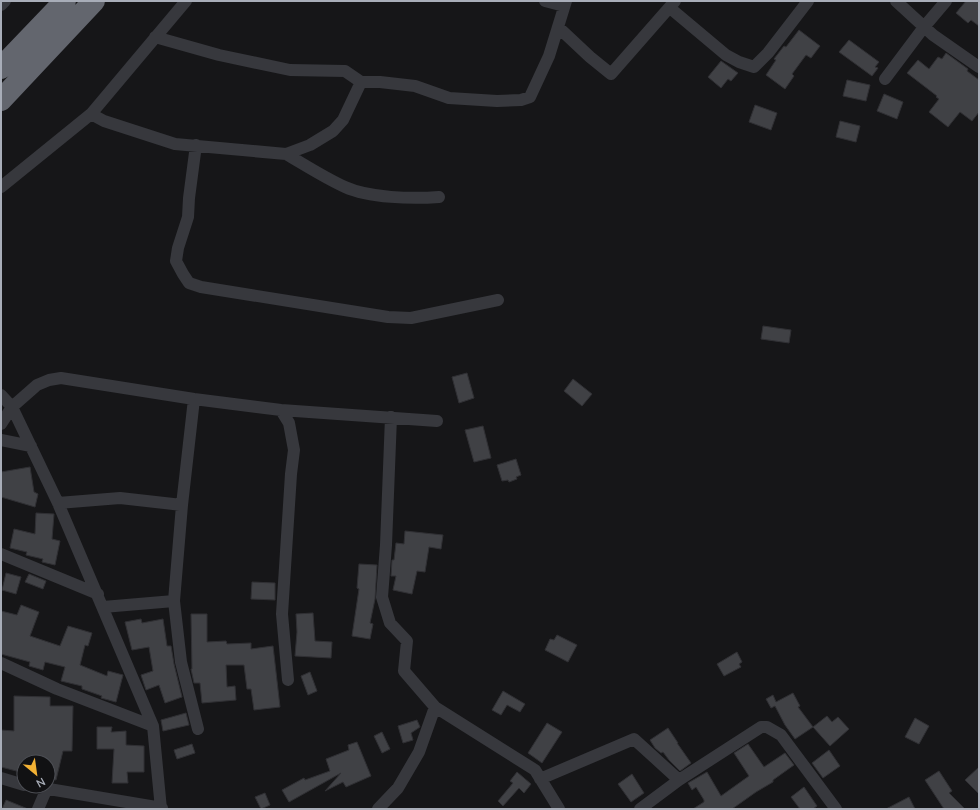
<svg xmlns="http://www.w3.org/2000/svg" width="980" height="810" font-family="'Nunito Sans',sans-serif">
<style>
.building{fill:#404145;stroke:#303034}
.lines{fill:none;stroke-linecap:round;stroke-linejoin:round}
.minor{stroke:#37383d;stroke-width:12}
.motorway{stroke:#63666e;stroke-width:22}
</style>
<rect width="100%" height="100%" fill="#161618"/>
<!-- building -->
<path class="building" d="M966,1H979V26L971,20L968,23L956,13Z
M799,30L820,46L811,58L806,55L792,74L794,76L785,89L766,75L776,60L774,59L784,46L786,47Z
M849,40L879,62L875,67L878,68L872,76L839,52Z
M946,53L968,69L967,71L979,80V112L972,121L960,112L948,127L929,112L939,99L936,97L937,96L907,73L918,60L929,69L938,57L942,59Z
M721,61L738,73L731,81L728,79L721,88L708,77Z
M847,80L870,85L866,101L843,96Z
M884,94L903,102L897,119L877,111Z
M755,105L777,113L771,130L749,122Z
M840,121L860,126L856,142L836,137Z
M763,326L791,330L789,343L761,339Z
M467,373L474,398L459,403L452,377Z
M573,379L592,394L582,406L564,391Z
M483,426L491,458L474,462L465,430Z
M516,459L521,475L516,477L517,479L509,482L508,480L502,481L497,465Z
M30,467L34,492L38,494L35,507L1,497V472Z
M36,513L54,514L52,539L60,541L55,565L42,562L43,559L26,555L27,552L10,548L14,529L35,534Z
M405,531L443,535L441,549L429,547L425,572L417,571L412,594L393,590L396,576H391L392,560H394L396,543L404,544Z
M359,564L377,565L375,599L370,623L373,624L370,639L352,636L359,589L357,588Z
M6,573L21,577L16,594L2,590Z
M29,574L46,581L43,589L25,582Z
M252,582L275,583V600L251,599Z
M21,605L39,612L30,636L60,646L68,626L92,633L88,646L85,645L80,665L107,676L108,671L123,675L116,702L101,698L102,696L82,689V686L61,681L65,667L45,662L43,670L29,666L30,662L1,654V611L17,615Z
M313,613L315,641L332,642L331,658L295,656L297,632L296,614Z
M191,614H207V642L226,641L227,644L251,643V649L273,646L280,707L254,710L251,689H247L244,665H226L227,687L235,686L236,700L202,703L200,683H194L191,669H192Z
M141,619L142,623L163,619L167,646H171L174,664L182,697L165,703L159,685L146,690L141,675L153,671L149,647L132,650L125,622Z
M557,635L577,645L568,662L545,650L550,639L554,640Z
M737,652L742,662L739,664L741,667L724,676L717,664Z
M310,672L317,691L308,695L301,676Z
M503,691L525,704L520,712L507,705L501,715L492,710Z
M793,693L800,706L798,707L813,727L795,739L785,725L775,706L771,708L766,699L773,695L776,702Z
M14,696L50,697V706H73L72,751H63L56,780L48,778V762H24V773L1,767V730L14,731Z
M186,713L189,725L163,731L161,720Z
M827,716L832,722L838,717L849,729L830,746L813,727Z
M915,718L929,726L919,744L905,737Z
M417,720L420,727L411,733L413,740L403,743L398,726Z
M547,723L562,732L542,763L528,753Z
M97,727H112L111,732H113L126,731V745L144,746V772H127L128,783H112L114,749H97Z
M668,728L678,743H677L691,763L680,771L669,760L663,752L661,753L655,748L650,740Z
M382,732L390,749L382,753L374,736Z
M357,742L371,776L346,787L343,782L325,791L341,773L289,802L282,790L304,778L305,780L330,771L326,759L349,750L348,745Z
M192,744L195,753L177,759L174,750Z
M748,744L764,767L785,753L794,765L773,780V782L756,792L732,809H693L704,802V800L696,787L692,790L688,783L707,772L721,796L749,776L734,753Z
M829,750L840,766L823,778L812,763Z
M979,767V794L965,780Z
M939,771L952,791L949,793L965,809H944L925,780Z
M517,772L531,784L524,793L519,788L503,806L498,801L513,783L510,781Z
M632,774L644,793L631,802L618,784Z
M804,787L817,806L813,809H800L791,797Z
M265,793L270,805L261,809L255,797Z
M909,797L915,809H886Z
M6,800L28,809H2Z"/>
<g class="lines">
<!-- minor -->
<path class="minor" d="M545,1L564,6
M896,1L933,35L979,67
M1,5L5,1
M670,8L726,55L739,62L754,67L768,53L808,1
M558,27L590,57L611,74L675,1
M155,37L219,55L290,70L345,71L361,82H380L415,86L449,98L497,101L521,100L530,97L549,56L566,1
M885,79L924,27L946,1
M91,114L104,121L175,144L286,154L310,145L333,131L343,120L361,82
M196,145L189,198L188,217L178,248L176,261L183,274L189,283L201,287L388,317L411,318L498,300
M286,154C305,165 325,178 345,187C369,198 412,199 439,197
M1,187L91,114L186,1
M1,395L12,407L58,503L153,726L161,809
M194,399L182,505L174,601L181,662L198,729
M281,410L289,423L294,450L291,474L282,614L288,680
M391,417L386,545L382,597L390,623L407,641L404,671L435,707L535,770L559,809
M1,424L12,407L37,385L49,380L61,378L194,399L281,410L437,421
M1,440L31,446
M58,503L120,498L182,505
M1,554L98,594
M103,607L174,601
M1,663L57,689L153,726
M1,778L24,785
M540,779L634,739L679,780
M31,786L162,808
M38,809L47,788
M378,809L398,788L419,752L435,707
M640,809L679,780L761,727H767L781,735L836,809"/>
<!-- motorway -->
<path class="motorway" d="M1,68L65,1
M1,100L94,1"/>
</g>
<!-- border -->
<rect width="980" height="810" fill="none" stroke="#a8adb8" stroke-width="4"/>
<!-- north arrow -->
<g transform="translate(36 774) rotate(151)"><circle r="19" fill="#111113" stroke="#4d4f55"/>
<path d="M0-3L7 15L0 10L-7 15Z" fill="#f2b134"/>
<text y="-6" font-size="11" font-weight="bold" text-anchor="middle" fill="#a8adb8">N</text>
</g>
</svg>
